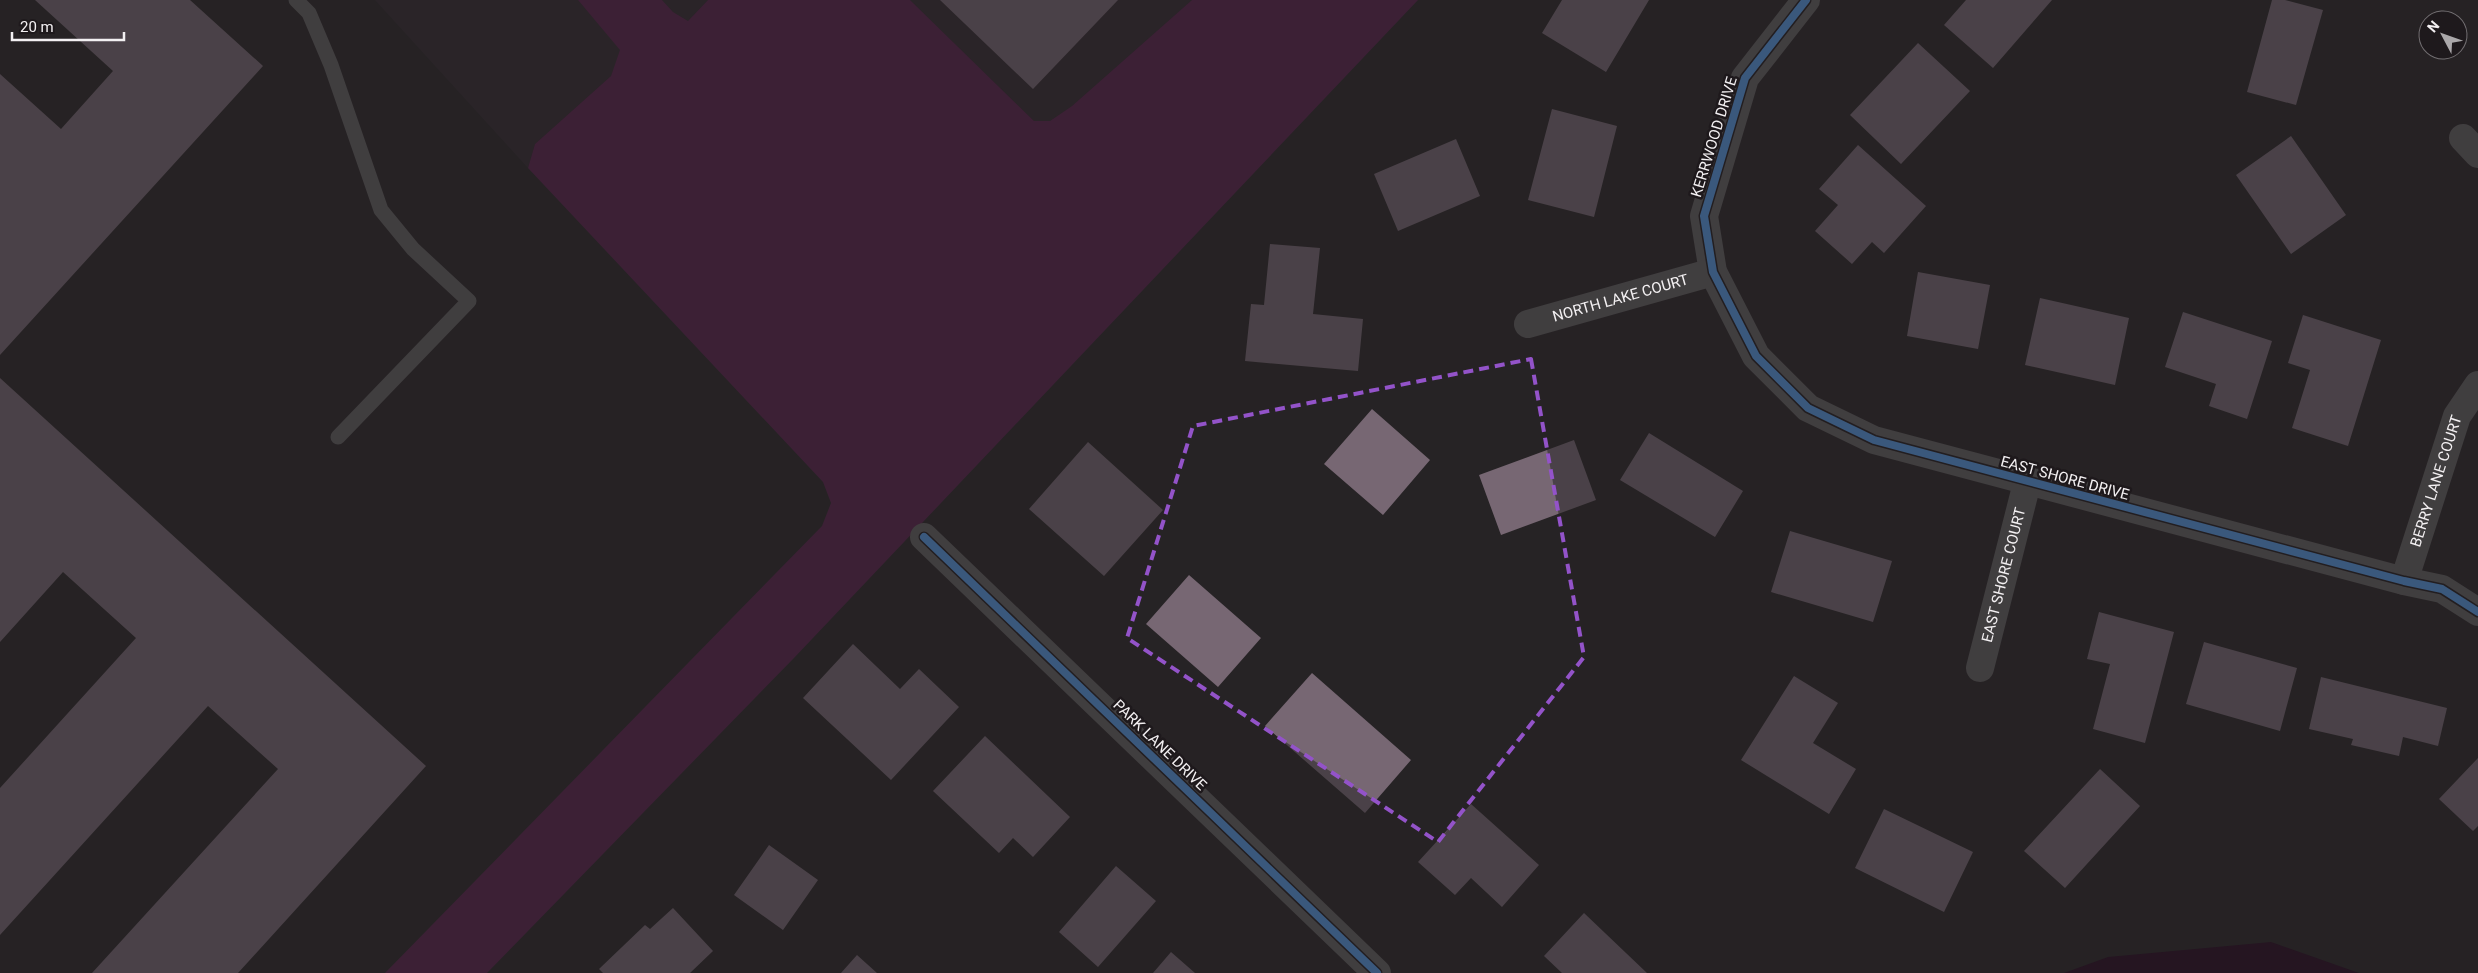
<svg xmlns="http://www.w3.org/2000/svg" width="2478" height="973" font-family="Roboto,sans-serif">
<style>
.built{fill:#30272e}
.green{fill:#571e4a}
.water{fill:#24051d}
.building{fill:#776773}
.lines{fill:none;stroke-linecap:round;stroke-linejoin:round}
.lane{stroke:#615f60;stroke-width:15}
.street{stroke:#615f60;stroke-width:28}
.cycleway-casing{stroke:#1e191c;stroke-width:11}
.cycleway{stroke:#5399e6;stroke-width:8}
.marked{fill:none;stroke:#9353c9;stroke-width:4;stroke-dasharray:10 6;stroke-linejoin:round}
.labels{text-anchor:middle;stroke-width:5;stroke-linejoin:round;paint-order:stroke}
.street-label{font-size:15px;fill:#f3f0f2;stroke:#1e191c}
</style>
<rect width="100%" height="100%" fill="#262325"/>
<!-- built -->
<path class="built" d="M375,0H578L621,50L611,76L535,144L528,168Z
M662,0H708L688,21L673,12Z
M910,0H1192L1072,106L1050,121H1034Z"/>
<!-- green -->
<path class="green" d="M578,0H662L673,12L688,21L708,0H910L1034,121H1050L1072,106L1192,0H1418L794,658L487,973H385L822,526L831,503L823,482L528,168L535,144L611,76L620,50Z"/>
<!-- water -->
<path class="water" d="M2271,942L2359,973H2064L2108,957Z"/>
<!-- building -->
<path class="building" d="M35,0H190L263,66L0,355V74L61,129L113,71Z
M940,0H1118L1033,89Z
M1562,0H1649L1606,72L1542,33Z
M1966,0H2052L1993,68L1944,25Z
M2272,0H2285L2323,10L2296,105L2247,92Z
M1918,43L1970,91L1901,164L1850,115Z
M1552,109L1617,126L1594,217L1528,200Z
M2291,136L2346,215L2291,254L2236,175Z
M1456,139L1480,196L1398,231L1374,174Z
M1858,145L1926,206L1884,253L1872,242L1852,264L1815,231L1838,205L1819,189Z
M1270,244L1320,248L1313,314L1363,319L1358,371L1245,361L1251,304L1264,305Z
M1918,272L1990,285L1978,349L1907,336Z
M2040,298L2129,318L2115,385L2025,365Z
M2183,312L2272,341L2247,419L2209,406L2216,384L2165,367Z
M2303,315L2381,340L2348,446L2292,428L2310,370L2288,363Z
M0,378L426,766L238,973H92L278,769L208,706L0,935V788L136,638L63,572L0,642Z
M1372,409L1430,460L1383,515L1324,464Z
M1649,433L1743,491L1715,537L1620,480Z
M1574,440L1596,500L1501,535L1479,475Z
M1088,442L1163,510L1104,576L1029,509Z
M1790,531L1892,561L1873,622L1771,592Z
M1189,575L1261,638L1218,687L1146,624Z
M2099,612L2174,632L2145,743L2093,729L2110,664L2087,659Z
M2204,642L2297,668L2280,731L2186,704Z
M853,644L900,689L919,669L959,707L891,780L803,698Z
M1312,673L1411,760L1365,813L1265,726Z
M1794,676L1838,703L1813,743L1856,769L1829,814L1741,760Z
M2321,677L2447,708L2438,746L2403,737L2399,756L2351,745L2353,739L2309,729Z
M985,736L1070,817L1033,857L1013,838L999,853L933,791Z
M2478,758V826L2473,831L2439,799Z
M2100,769L2140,806L2065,888L2024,851Z
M1471,804L1539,865L1502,907L1471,878L1455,895L1418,862Z
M1884,809L1973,852L1944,912L1855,868Z
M769,845L818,880L783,930L734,895Z
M1116,866L1156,901L1098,967L1059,932Z
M673,908L713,951L690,973H603L599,969L645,925L650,929Z
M1584,913L1647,973H1562L1544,956Z
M1171,952L1195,973H1153Z
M857,955L877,973H841Z"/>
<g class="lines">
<!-- lane -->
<path class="lane" d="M296,0L309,13L331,65L381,210L413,249L469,301L338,437"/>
<!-- street -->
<g class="street">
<path d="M1806,0L1745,78L1704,216L1713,272L1756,356L1808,408L1874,440L2404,581L2442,589L2478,612"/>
<path d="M2463,138L2478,154"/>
<path id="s1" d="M1528,324L1713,272"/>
<path d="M924,537L1377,973"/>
<path id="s2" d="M2404,581L2457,416L2478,385"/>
<path id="s3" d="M1980,668L2027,483"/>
</g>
<defs>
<path id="cycleway" d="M1806,0L1745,78L1704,216L1713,272L1756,356L1808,408L1874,440L2404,581L2442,589L2478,612
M924,537L1377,973"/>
</defs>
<!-- cycleway casing -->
<use href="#cycleway" class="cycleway-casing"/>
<!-- cycleway -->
<use href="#cycleway" class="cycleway"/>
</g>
<!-- marked area -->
<path d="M0 0H2478V973H0ZM1531,359L1584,657L1438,842L1127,638L1193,426Z" fill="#262325" fill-opacity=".55" fill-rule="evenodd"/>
<path class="marked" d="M1531,359L1584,657L1438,842L1127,638L1193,426Z"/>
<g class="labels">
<!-- street labels -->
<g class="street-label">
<text transform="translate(1714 137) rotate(-73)" y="5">KERRWOOD DRIVE</text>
<text dy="5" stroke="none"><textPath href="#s1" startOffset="96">NORTH LAKE COURT</textPath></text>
<text transform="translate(2065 478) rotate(15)" y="5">EAST SHORE DRIVE</text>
<text dy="5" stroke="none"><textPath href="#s2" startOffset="105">BERRY LANE COURT</textPath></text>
<text dy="5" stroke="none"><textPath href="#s3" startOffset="96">EAST SHORE COURT</textPath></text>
<text transform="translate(1160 745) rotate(44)" y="5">PARK LANE DRIVE</text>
</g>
</g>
<!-- north arrow -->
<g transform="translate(2443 35) rotate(311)"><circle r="24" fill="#1e191c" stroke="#736f72"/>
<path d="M0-4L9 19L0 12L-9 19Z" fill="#aba8aa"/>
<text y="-8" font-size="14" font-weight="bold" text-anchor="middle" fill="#f3f0f2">N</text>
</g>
<!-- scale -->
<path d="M12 32v8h112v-8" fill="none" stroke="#f3f0f2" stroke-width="2.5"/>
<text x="20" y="32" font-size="15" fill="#f3f0f2" stroke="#1e191c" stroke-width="4" paint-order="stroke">20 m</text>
</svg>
